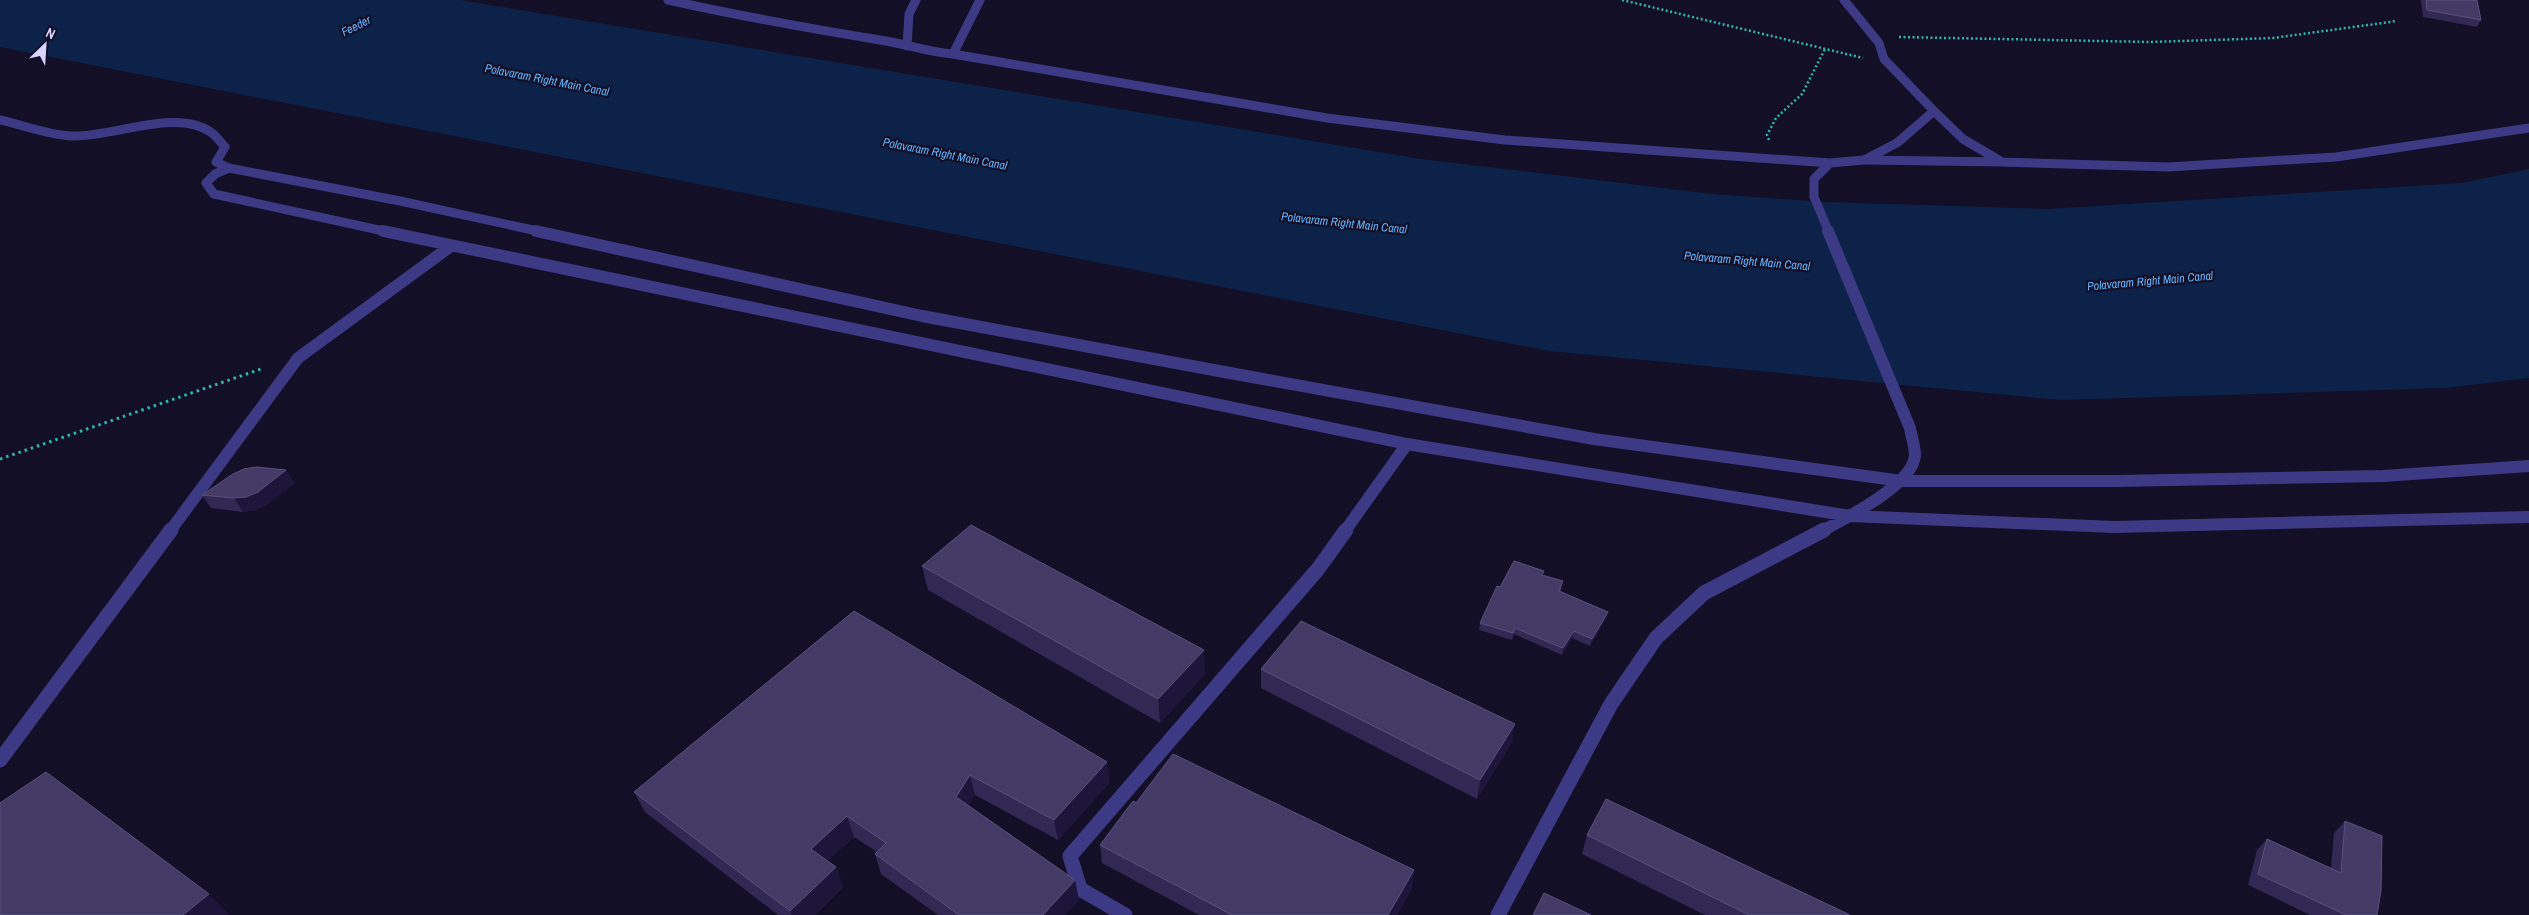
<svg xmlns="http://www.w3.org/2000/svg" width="2529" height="915" font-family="'Archivo Narrow',sans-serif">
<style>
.water{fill:#0c2248}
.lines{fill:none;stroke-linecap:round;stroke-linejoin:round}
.path-far1{stroke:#2fb8b0;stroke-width:2.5;stroke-dasharray:2 2.5;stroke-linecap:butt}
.path{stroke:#2fb8b0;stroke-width:3;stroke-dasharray:2.5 4;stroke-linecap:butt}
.service-far2{stroke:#3d3a85;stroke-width:9}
.service-far1{stroke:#3d3a85;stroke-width:12}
.service{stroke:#3d3a85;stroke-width:15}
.minor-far2{stroke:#3d3a85;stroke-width:9}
.minor-far1{stroke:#3d3a85;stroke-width:12}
.minor{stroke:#3d3a85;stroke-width:15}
.wall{fill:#312854}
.shaded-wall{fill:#1d163a}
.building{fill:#433a66;stroke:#5a527e}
.labels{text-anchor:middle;stroke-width:4.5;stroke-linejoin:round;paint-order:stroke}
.far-water-label{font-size:12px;font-style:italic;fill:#62b6ff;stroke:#130f26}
</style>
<rect width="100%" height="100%" fill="#130f26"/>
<!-- water -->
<path class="water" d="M0,0H460L1421,159L1713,194L1825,202L2047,209L2462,183L2529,169V378L2445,388L2061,400L1549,351L0,47Z"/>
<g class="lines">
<!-- path-far1 -->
<path class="path-far1" d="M1622,0L1863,58
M1899,37L2150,42L2273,38L2397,21
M1769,140L1767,135L1776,118L1802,94L1825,49"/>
<!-- path -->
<path class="path" d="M0,459L264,368"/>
<!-- service-far2 -->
<path class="service-far2" d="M907,46L909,14L916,0"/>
<!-- service-far1 -->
<path class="service-far1" d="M1345,531L1407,444"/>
<!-- service -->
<path class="service" d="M1125,915L1080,889L1070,856L1318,569L1346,530"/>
<!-- minor-far2 -->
<path class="minor-far2" d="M668,0C740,16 812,29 886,41C909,45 930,52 953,54L1327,118L1505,140L1830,163L1864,160L1897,143L1934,111
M1844,0L1879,43L1884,59L1934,111L1963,139L2002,162L2168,167L2336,157L2529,128
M953,54L980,0
M0,120C23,125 48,135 72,136C112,138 177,107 212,133C217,137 221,143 225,147L216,162L229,168L400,201L542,232
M1866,160L2001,162
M229,168L215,174L206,183L214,194L388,232
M1829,232L1814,197V179L1830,163"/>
<!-- minor-far1 -->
<path class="minor-far1" d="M383,231L1407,444L1850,516L2114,527L2529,517
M536,231L922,316L1219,371L1594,439L1902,481H2118L2383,476L2529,466
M170,531L298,358L451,246
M1822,531C1846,518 1914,484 1915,455C1915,446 1911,436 1910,428L1828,231"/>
<!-- minor -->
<path class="minor" d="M0,760L171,530
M1498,915L1611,704L1656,638L1704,593L1824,530"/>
</g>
<!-- wall -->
<path class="wall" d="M2421,0H2477L2481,20L2477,27L2423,17Z
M286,470L294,483L266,505L255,510L243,512L211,508L202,495Z
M922,566L1205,674L1160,723L928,590Z
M1544,575L1562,588L1560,592L1608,612L1606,619L1590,646L1572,638L1562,655L1514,634L1512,640L1479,630L1480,623Z
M854,611L1110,782L1058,840L975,795L968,805L1075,880L1079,900L1065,915H938L881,874L875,854L877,852L854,837L827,861L836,867L843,887L815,915H778L645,812L634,792Z
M1261,669L1512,742L1477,799L1261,688Z
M1136,803L1412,888L1397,915H1199L1102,863L1100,845Z
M2345,821L2377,915H2310L2248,885L2257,850L2267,839L2331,868L2334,833Z
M1587,835L1850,915H1705L1582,854Z"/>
<!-- shaded-wall -->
<path class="shaded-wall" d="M286,470L294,483L266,505L255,510L243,512L234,498Z
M1608,612L1606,619L1590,646L1592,639Z
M1574,631L1572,638L1562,655L1563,648Z
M1204,650L1205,674L1160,723L1158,699Z
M1515,724L1512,742L1477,799L1480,780Z
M1107,762L1110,782L1058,840L1054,820Z
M970,775L975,795L961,817L956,797Z
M847,816L854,837L819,869L811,849Z
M836,867L843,887L815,915H792L790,911Z
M1414,870L1412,888L1397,915H1388Z
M1075,880L1079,900L1065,915H1043Z
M209,894L229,915H183Z"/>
<!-- building -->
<path class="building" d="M2426,0H2477L2481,20L2427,10Z
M256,467L286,470L258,492L246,497L234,498L202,495L233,474L244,469Z
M971,525L1204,650L1158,699L922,566Z
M1514,561L1544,571L1542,575L1563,581L1559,591L1608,612L1592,639L1574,631L1563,648L1515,628L1513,633L1480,623L1497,586L1500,587Z
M854,611L1107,762L1054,820L970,775L956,797L1075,880L1043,915H959L875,854L886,843L847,816L811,849L836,867L790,911L634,792Z
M1301,621L1515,724L1480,780L1261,669Z
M1173,754L1414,870L1388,915H1232L1100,845L1133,801L1136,803Z
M46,772L209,894L183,915H0V803Z
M1606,799L1850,915H1749L1587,835Z
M2345,821L2382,836L2381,891L2377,915H2346L2258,874L2267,839L2341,873Z
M1544,893L1591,915H1533Z"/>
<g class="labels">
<!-- far-water labels -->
<g class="far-water-label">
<text transform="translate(356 26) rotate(-27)" y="4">Feeder</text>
<text transform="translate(547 80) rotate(11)" y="4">Polavaram Right Main Canal</text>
<text transform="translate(945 154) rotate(11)" y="4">Polavaram Right Main Canal</text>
<text transform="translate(1344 223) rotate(6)" y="4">Polavaram Right Main Canal</text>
<text transform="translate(1747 261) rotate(5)" y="4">Polavaram Right Main Canal</text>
<text transform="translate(2150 281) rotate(-5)" y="4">Polavaram Right Main Canal</text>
</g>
</g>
<!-- north arrow -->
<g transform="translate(45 45) rotate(25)" stroke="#130f26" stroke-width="4" paint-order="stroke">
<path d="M0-4L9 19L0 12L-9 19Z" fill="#d9d4ff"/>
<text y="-8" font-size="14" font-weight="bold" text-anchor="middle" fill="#d9d4ff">N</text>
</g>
</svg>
